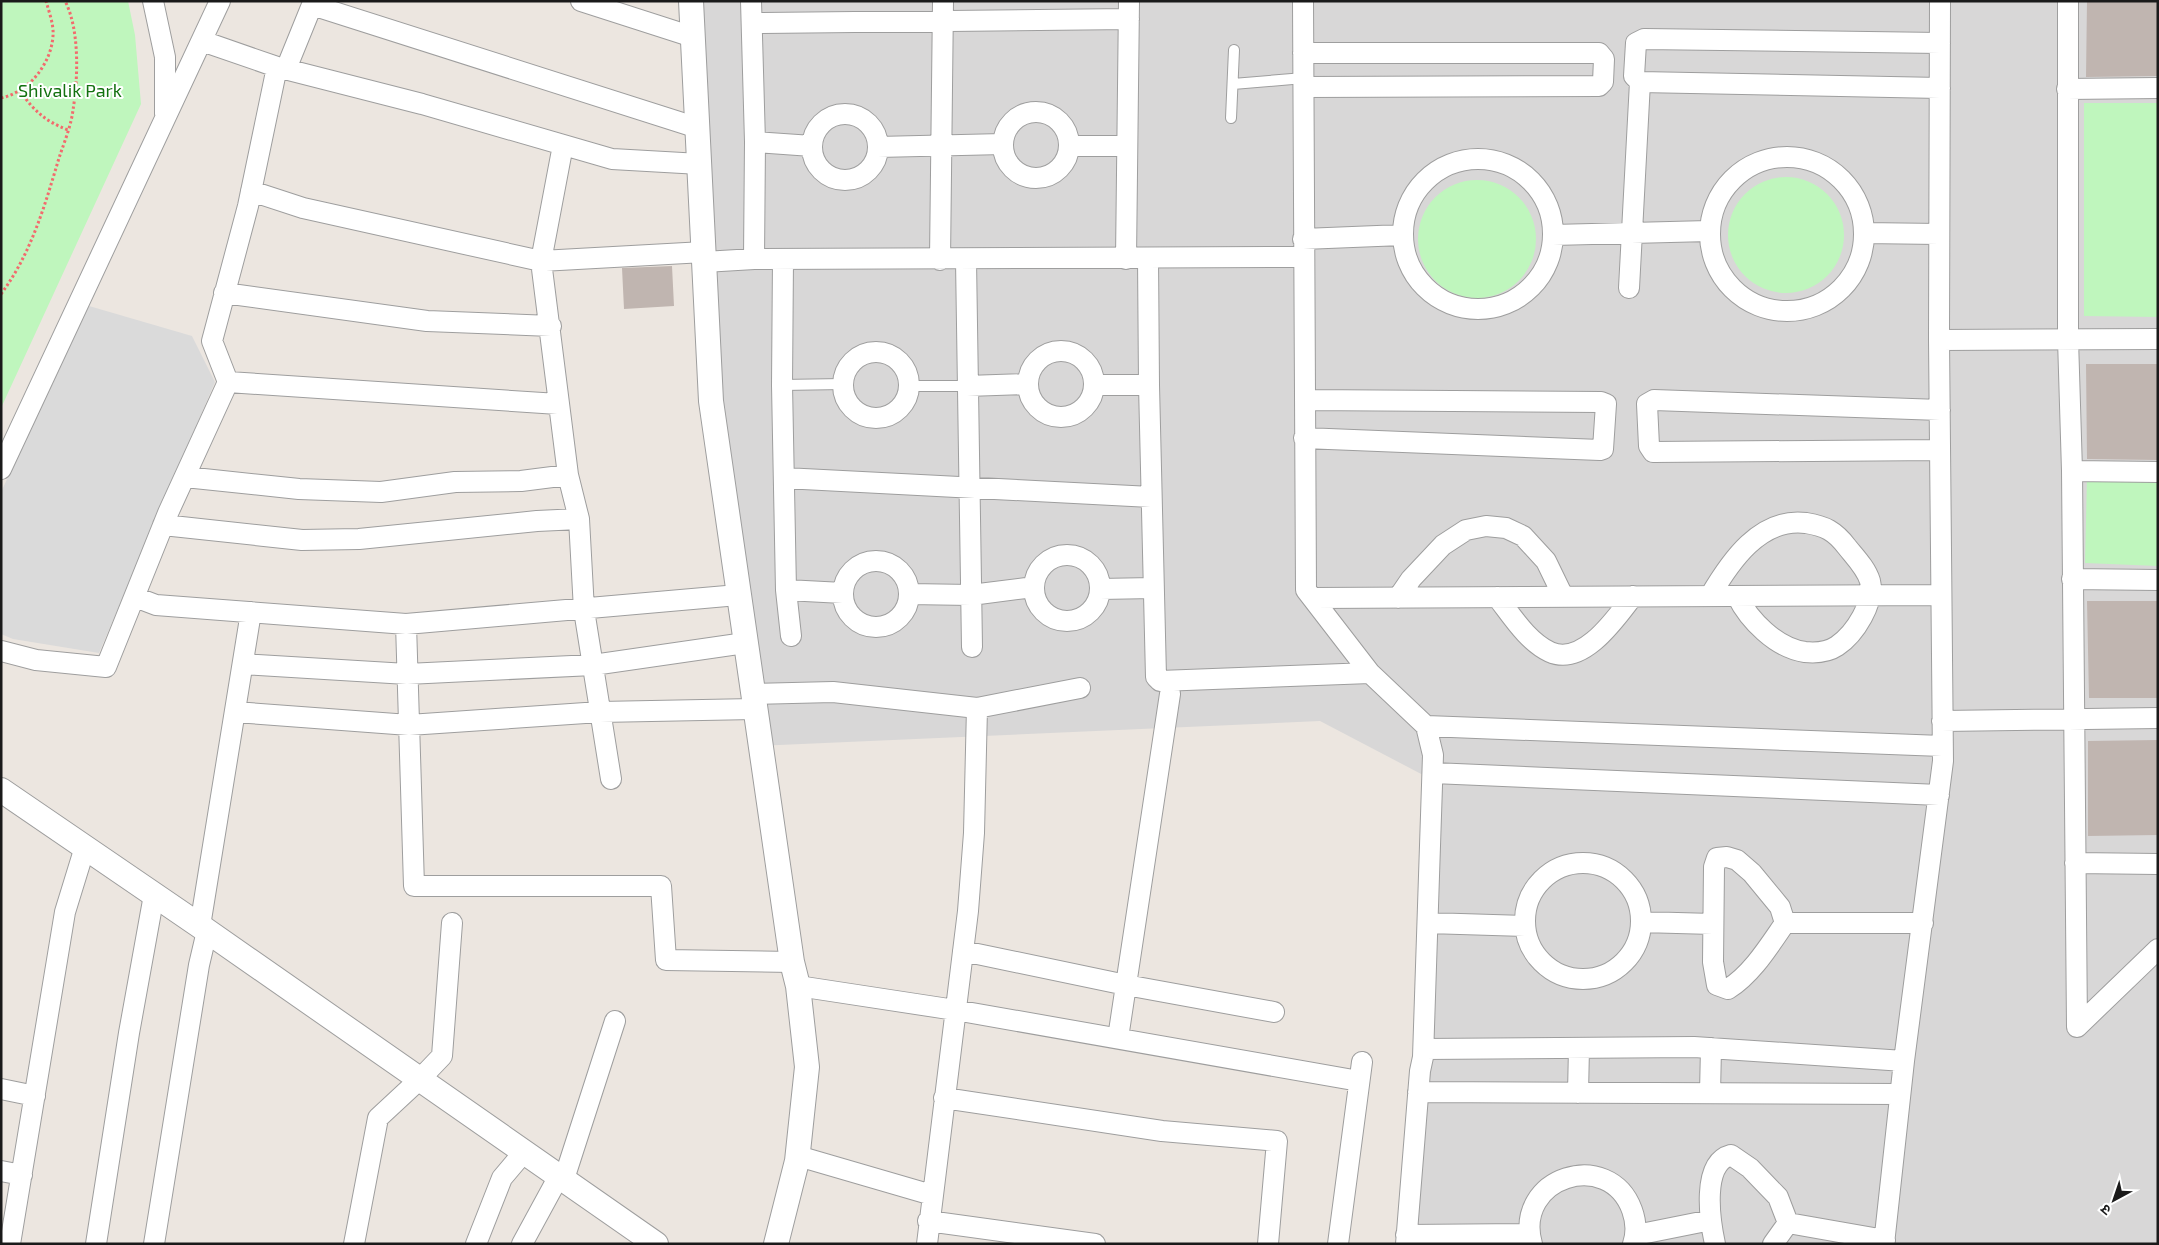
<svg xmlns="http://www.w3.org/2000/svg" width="2159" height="1245" font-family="'Exo 2','Noto Sans Devanagari',sans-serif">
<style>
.residential{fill:#d8d7d7}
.park{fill:#bff6bd}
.parking{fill:#dadada}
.building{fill:#c0b5b0}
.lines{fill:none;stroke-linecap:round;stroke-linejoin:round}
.service-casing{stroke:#9e9e9e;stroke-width:12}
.minor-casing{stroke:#9e9e9e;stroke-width:22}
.tertiary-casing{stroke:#9e9e9e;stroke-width:26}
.path{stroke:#f26b6d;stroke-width:3;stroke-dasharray:2.5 2.5;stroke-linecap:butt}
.service{stroke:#fff;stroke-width:10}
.minor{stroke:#fff;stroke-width:20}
.tertiary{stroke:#fff;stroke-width:24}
.labels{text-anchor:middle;stroke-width:4;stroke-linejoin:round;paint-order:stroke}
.park-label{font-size:18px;fill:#137110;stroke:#fff}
</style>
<rect width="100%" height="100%" fill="#ece6e0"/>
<!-- residential -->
<path class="residential" d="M693,1H2158V1244H1405L1425,776L1320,721L757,746L700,164Z"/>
<!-- park -->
<path class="park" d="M1,1H128L135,35L141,104L1,408Z
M2084,103H2158V317L2084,316Z
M1728 235a58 58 0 1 1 116 0a58 58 0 1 1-116 0Z
M1418 239a59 59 0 1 1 118 0a59 59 0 1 1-118 0Z
M2087,477L2158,479V566L2085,563Z"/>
<!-- parking -->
<path class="parking" d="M89,306L192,336L215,382L99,653L13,639L1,634V492Z"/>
<!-- building -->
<path class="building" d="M2087,1H2158V76L2086,77Z
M672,266L674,306L624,309L622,268Z
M2086,364H2158V460L2087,459Z
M2087,601H2158V698H2089Z
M2158,740V835L2088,836V741Z"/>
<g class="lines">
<defs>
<path id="service" d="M1233,84L1304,78
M1231,118L1234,50
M782,385L843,384
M909,386H967"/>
<path id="minor" d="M153,1L165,57V114
M581,1L693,37
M751,1L755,142L754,259
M1303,1L1306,590L1370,673L1426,726L1433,755L1423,1057L1420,1071L1406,1244
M2068,1V339L2072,471L2077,1027
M753,23L1129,19
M202,41L277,67L422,104L612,159L700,164
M1940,43L1644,39L1636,43L1634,76L1640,82L1940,88
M1303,53H1599L1604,59L1603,82L1599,86L1304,87
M286,69L312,5L698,128
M2067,89L2158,88
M1003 145a33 33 0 1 1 66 0a33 33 0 1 1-66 0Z
M812 147a33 33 0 1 1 66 0a33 33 0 1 1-66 0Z
M755,142L812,146
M563,145L541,261L568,475L579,519L584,610L611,779
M1069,146H1127
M878,147L1003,144
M1710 234a77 77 0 1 1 154 0a77 77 0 1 1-154 0Z
M1403 234a75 75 0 1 1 150 0a75 75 0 1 1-150 0Z
M251,191L303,208L541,261L704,252
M1864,233L1939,234
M1553,235L1709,231
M1303,239L1402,235
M1148,258L1149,385L1156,677L1160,681L1370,673
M783,259L782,385L786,590L791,636
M1126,259L1129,1
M940,260L943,1
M966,260L972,647
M704,262L754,259L1303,257
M1629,288L1640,82
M224,293L427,321L551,326
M1939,340L2158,339
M1028 384a33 33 0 1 1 66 0a33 33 0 1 1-66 0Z
M843 385a33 33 0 1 1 66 0a33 33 0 1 1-66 0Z
M228,382L558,404
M1094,385H1149
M967,386L1028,384
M1940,410L1654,400L1647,404L1649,446L1653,452L1940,450
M1304,438L1600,450L1603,449L1606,404L1601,402L1305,400
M1,469L220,1
M2072,471L2158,472
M185,477L299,489L381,492L455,482L521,481L568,475
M784,478L1151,497
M163,525L302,540L359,539L537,521L579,519
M1034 588a33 33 0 1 1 66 0a33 33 0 1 1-66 0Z
M843 594a33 33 0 1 1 66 0a33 33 0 1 1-66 0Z
M2072,579L2158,580
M1100,589L1153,588
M786,590L843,593
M909,594L971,595L1034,587
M1710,596C1730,562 1760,517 1806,523C1825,526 1835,531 1847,547C1855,557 1866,568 1870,581C1875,602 1855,634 1837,646C1828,652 1815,653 1805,652C1776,648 1749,620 1737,596
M135,597L156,605L406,624L738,595
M1497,597C1512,616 1527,641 1550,652C1583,667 1616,618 1633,596
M1313,598L1941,595
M1398,598L1411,579L1443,545L1466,530L1486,526L1506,528L1523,536L1546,561L1563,596
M406,624L414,886H661L666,960L792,962
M1,651L36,660L106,667L168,513L228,382L212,341L248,206L277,67
M243,664L407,674L593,665L745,643
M752,694L833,692L977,708L974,833L968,911L927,1244
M977,708L1080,688
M235,712L409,725L600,712L754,709
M1942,721L2158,718
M1426,726L1942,746
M1433,773L1939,795
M2075,863L2158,864
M1525 921a58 58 0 1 1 116 0a58 58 0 1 1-116 0Z
M1641,922L1713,924
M1428,923L1525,926
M1785,923C1769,946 1752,974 1728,989L1717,985L1713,962L1714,867L1717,858L1727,857L1737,860L1752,873L1780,907L1785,923H1923
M200,926L251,612
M963,951L1126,985L1274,1012
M798,986L955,1010L1359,1081
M2077,1027L2158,949
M1118,1038L1170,694
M1424,1049L1694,1047L1904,1061
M1,1089L35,1096
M1418,1092L1900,1094
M1578,1093L1579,1048
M1710,1093L1711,1048
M944,1098L1162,1131L1277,1141L1268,1244
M798,1156L932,1195
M1,1171L22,1175
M564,1179L615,1021
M928,1221L1095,1244
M1788,1223L1885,1240
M1406,1235L1529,1234
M1636,1235L1711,1220
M10,1244L65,912L85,847
M96,1244L129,1033L154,895
M154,1244L199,965L207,931
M354,1244L378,1118L420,1079L442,1056L452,923
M476,1244L502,1178L524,1152
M522,1244L559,1176
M1338,1244L1362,1062
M1532,1244C1513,1177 1609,1147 1632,1210C1636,1221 1637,1232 1633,1244
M1715,1244C1710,1221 1701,1163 1731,1155L1750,1168L1778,1197L1788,1223
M1773,1244L1788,1223
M1884,1244L1904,1061L1943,761L1939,340L1940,1"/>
<path id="tertiary" d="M691,1L711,401L792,962L798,986L807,1067L797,1161L776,1244
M1,790L200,926L656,1244"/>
</defs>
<!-- service casing -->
<use href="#service" class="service-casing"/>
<!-- minor casing -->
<use href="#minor" class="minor-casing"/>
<!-- tertiary casing -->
<use href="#tertiary" class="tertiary-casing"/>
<!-- path -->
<path class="path" d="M20,91C34,111 45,121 68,130
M1,98C29,92 51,64 53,36C54,25 49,12 46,1
M1,294C31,254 45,205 59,158C64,143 71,126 73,110C78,79 80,30 65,1"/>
<!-- service -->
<use href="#service" class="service"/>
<!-- minor -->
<use href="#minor" class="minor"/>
<!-- tertiary -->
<use href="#tertiary" class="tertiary"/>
</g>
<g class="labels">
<!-- park labels -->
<g class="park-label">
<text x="70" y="97">Shivalik Park</text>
</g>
</g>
<!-- border -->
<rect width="2159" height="1245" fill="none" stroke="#1a1a1a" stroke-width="5"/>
<!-- north arrow -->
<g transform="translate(2114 1200) rotate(220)" stroke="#ffffff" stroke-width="4" paint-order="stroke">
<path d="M0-4L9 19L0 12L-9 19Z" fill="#1a1a1a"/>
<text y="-8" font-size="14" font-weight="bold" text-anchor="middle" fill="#1a1a1a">उ</text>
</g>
</svg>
